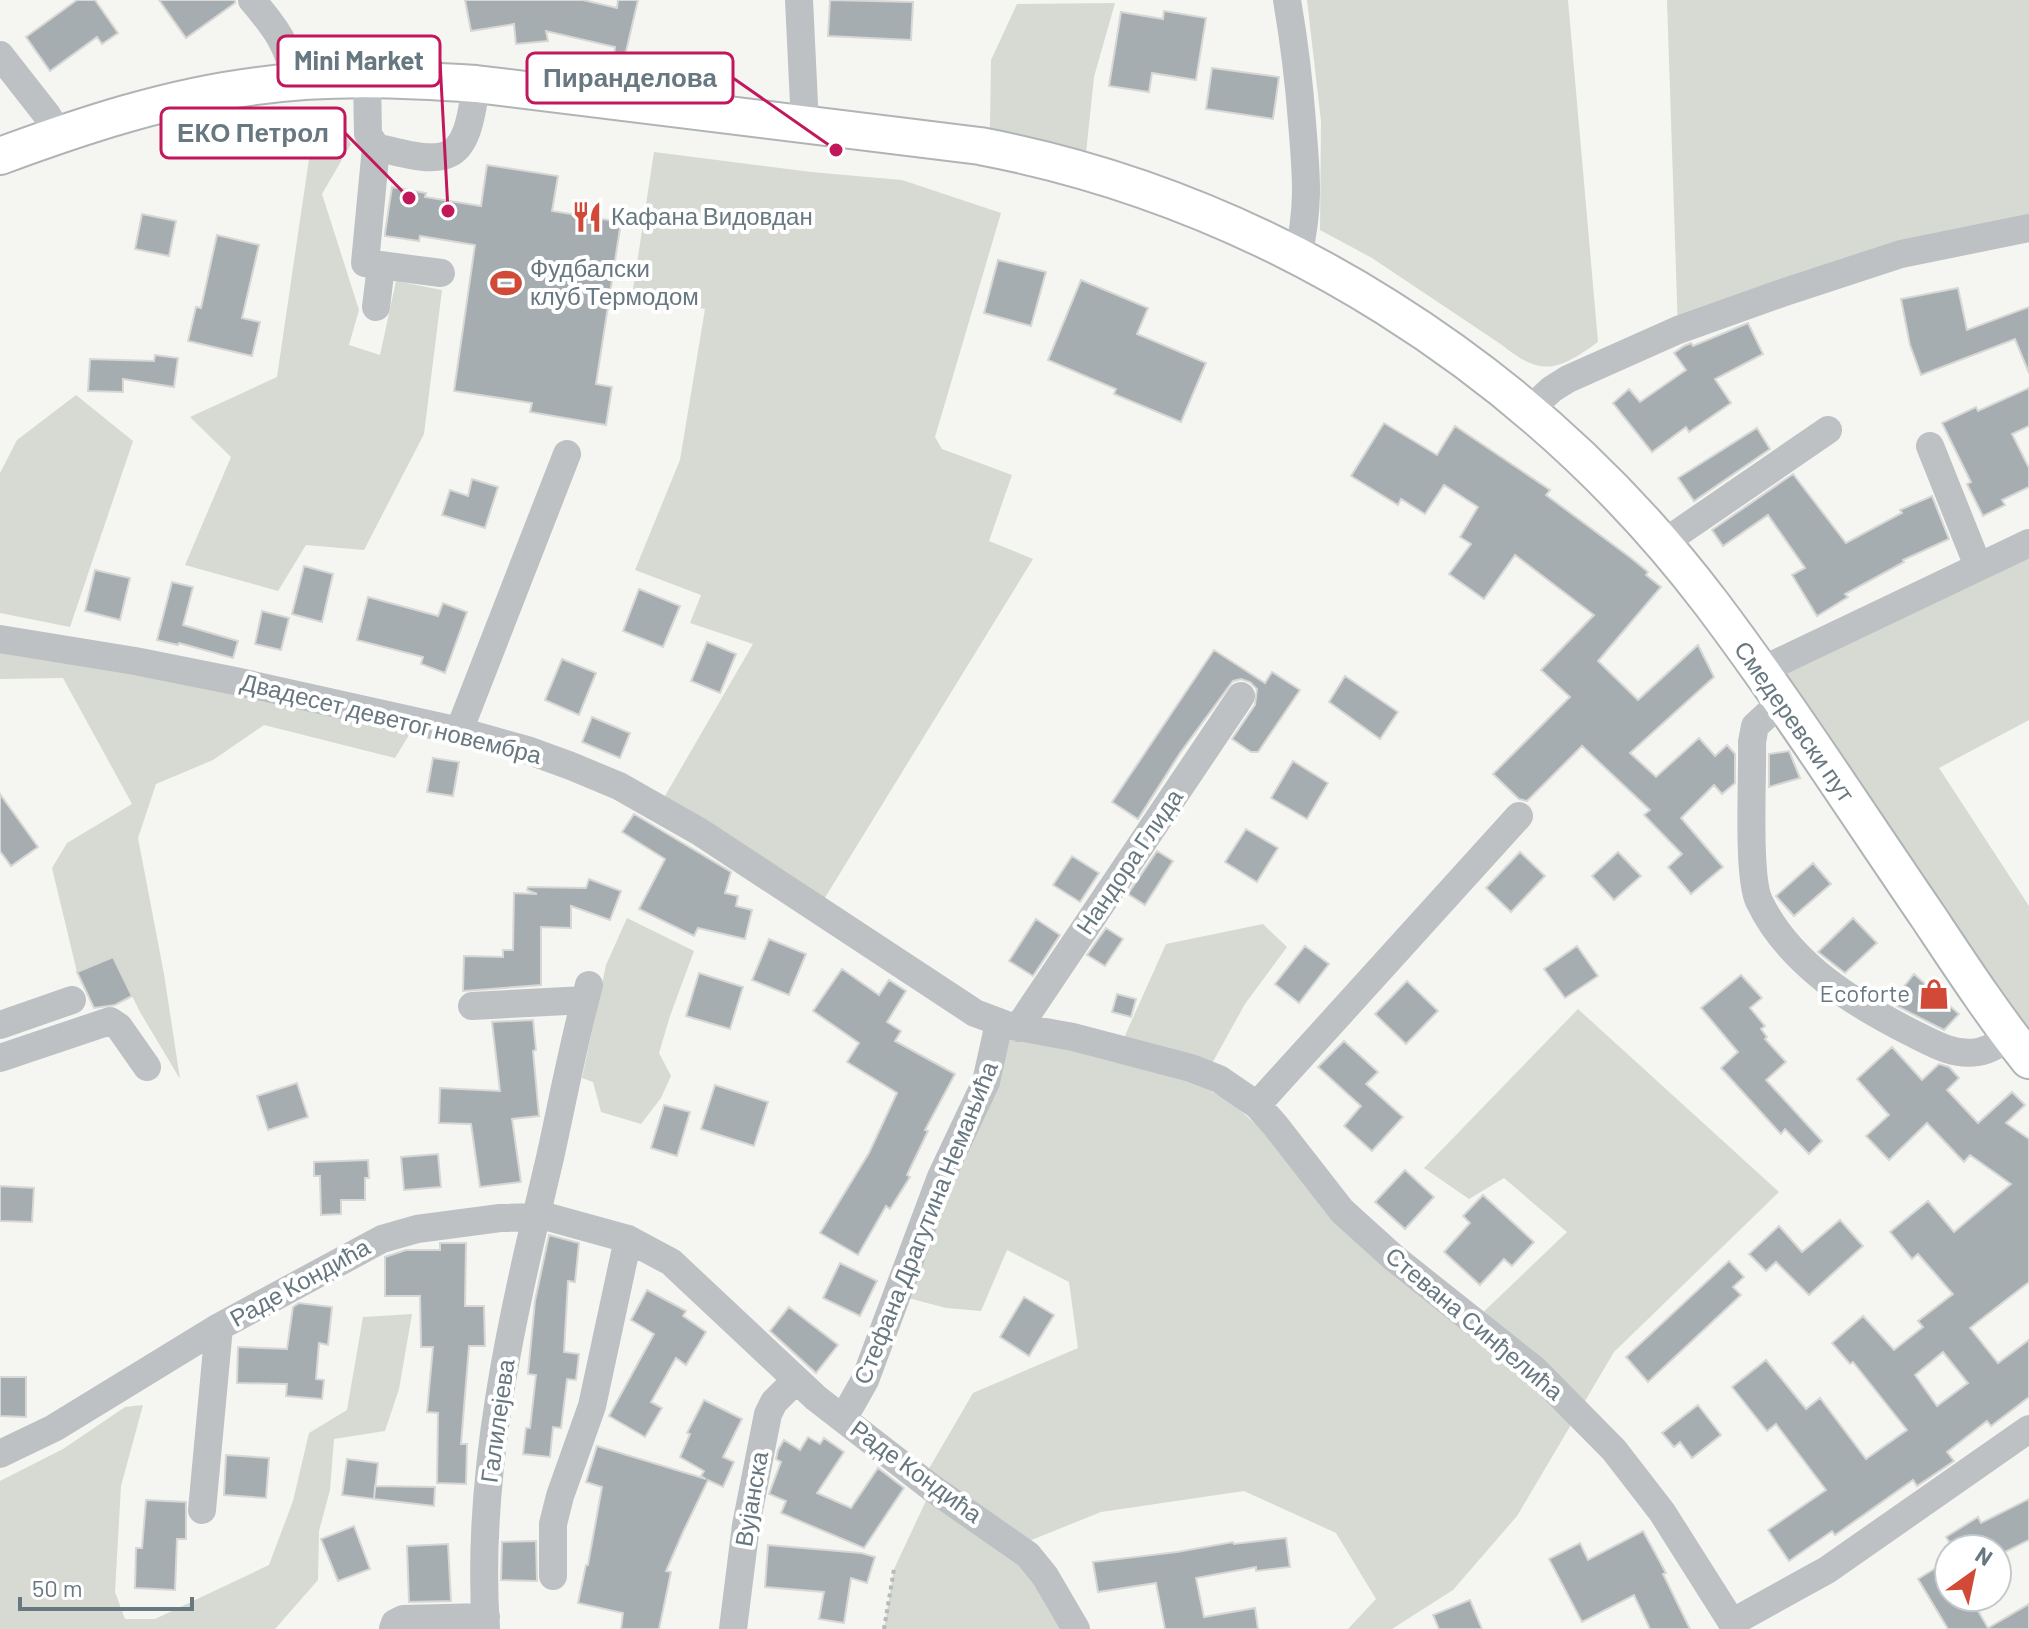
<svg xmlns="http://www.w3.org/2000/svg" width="2029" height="1629" font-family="Barlow,sans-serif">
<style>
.green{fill:#d6dad2}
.building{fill:#a5adb1;stroke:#d7d7d5;stroke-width:2;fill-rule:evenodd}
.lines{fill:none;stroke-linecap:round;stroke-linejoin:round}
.major-casing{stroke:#afb4b6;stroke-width:40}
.path{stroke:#b7babc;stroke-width:4;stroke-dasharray:4 4;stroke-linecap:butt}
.minor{stroke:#bdc1c4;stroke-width:28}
.major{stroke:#fff;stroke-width:36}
.labels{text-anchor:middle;stroke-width:8;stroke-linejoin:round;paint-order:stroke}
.poi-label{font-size:24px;fill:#687880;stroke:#fff;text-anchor:start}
.street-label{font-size:24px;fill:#687880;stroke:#fff}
.leader{fill:none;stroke:#c2185b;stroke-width:3}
.callout-dot{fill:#c2185b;stroke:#fff;stroke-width:3}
.callout{fill:#fff;stroke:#c2185b;stroke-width:3}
.callout-label{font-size:26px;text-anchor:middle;font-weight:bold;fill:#687880}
</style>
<rect width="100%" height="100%" fill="#f5f5f2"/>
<!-- green -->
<path class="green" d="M1307,0H1568L1598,342C1559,370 1542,378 1502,345L1372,258L1320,230L1321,121Z
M1667,0H2029V228L1678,330Z
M1115,3L1094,77L1086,153L990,130L991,60L1017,4Z
M315,118L338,123L351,144L322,194L359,310L349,345L380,355L396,281L442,290L424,434L364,550L306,545L278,591L185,565L231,457L190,417L277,377Z
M654,152L811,172L902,180L1001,213L935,437L942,449L1012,475L989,541L1033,559L818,909L658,808L753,644L690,623L701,595L635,570L680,460L705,309L632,296Z
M76,395L133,441L70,627L0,613V473L17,440Z
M2029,543V720L1939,768L2029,906V1059L1760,671Z
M0,639L417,722L395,758L264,725L213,760L156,784L138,838L164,974L180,1079L140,1012L113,957L77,972L52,868L67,843L132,804L63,678L0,679Z
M627,918L694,951L670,1016L659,1053L671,1076L661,1098L641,1124L601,1112L593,1082L582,1078L606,965Z
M1263,924L1287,947L1245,1004L1200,1085L1232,1103L1474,1321L1567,1232L1504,1178L1469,1199L1424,1168L1578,1009L1779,1192L1614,1352L1517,1516L1453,1590L1392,1629H1348L1376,1599L1336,1533L1244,1491L1101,1512L1029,1541L927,1472L973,1393L1078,1348L1069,1282L1007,1250L981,1311L946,1308L897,1295L999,1023L1119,1049L1166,944Z
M412,1314L399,1389L385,1431L334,1439L330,1490L319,1531L318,1580L275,1629H0V1481L63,1449L125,1407L143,1405L121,1486L115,1592L125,1619H155L269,1565L293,1501L309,1433L347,1410L363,1317Z
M932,1488L1028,1555L1074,1629H884L894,1569Z"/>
<!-- building -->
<path class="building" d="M77,0H95L118,33L102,44L97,37L50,71L26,37Z
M159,0H235V3L186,38Z
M465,0H583L617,8L618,0H638L624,60L614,58L615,47L546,31L548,41L516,44L514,24L471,31Z
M830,0L913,2L911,40L828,36Z
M1164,11L1206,18L1196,80L1152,73L1149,92L1109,86L1121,12L1163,19Z
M1212,68L1279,77L1273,119L1206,109Z
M487,165L558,176L552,211L621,222L596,384L612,387L606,425L530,412L532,403L454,391L475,245L420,236L419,241L385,236V233L392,187L426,193L425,197L481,206Z
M142,214L176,221L169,256L135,249Z
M217,235L259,245L242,318L260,322L252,356L188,341L196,307L201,308Z
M998,260L1046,272L1031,326L984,313Z
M1081,280L1148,308L1137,334L1206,363L1181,422L1114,394L1116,389L1048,360Z
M1958,288L1967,330L2029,307V373L2015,339L1921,375L1910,345L1901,299Z
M1748,323L1763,354L1715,379L1731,403L1689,432L1686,427L1652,452L1613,403L1629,389L1640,402L1686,370L1674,353L1684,346L1691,343L1693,346Z
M155,355L178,358L174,387L123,379V392L88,391L90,359L154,361Z
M2029,388V426L2012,434L2029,468V487L2002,500L2005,505L1983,516L1967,484L1971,482L1942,423L1976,407L1978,411Z
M1384,423L1437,455L1455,426L1550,490L1546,495L1631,558L1648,572L1646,575L1661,587L1598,661L1638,700L1698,645L1714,677L1630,753L1656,777L1699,738L1715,756L1727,745L1735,754V783L1722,794L1714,785L1681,818L1723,867L1691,894L1668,867L1682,854L1644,815L1650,810L1582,746L1527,801L1519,799L1493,774L1570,697L1541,670L1594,615L1515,555L1484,599L1449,574L1471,544L1460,537L1478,507L1444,485L1425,514L1401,499L1398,505L1351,476Z
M1757,428L1770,449L1694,501L1678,478Z
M1793,474L1846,543L1902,513L1900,510L1932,496L1949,539L1903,560L1904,562L1845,594L1848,597L1817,616L1792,575L1805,568L1768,515L1723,546L1712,530Z
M472,479L498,487L485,528L442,515L450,490L468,496Z
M304,566L333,574L322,622L292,614Z
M95,570L130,578L120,620L85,611Z
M172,582L193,587L183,625L238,641L233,658L179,643L178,645L157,640Z
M639,589L680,606L663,647L623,631Z
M368,597L438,616L443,603L467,612L445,673L421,664L423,657L357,640Z
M262,611L289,618L281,650L255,644Z
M707,642L736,654L720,693L691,681Z
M1214,650L1265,683L1272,672L1300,690L1258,752H1251L1232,739L1255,705L1257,689L1250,682L1241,679L1233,681L1180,753L1138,819L1112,802Z
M562,659L596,673L579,715L545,700Z
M1345,676L1398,712L1380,739L1329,702Z
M592,717L630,733L620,758L582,742Z
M1789,751L1800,778L1769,787V754Z
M433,758L459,762L453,796L427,792Z
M1293,761L1328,783L1307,819L1271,798Z
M0,794L38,847L11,866L0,851Z
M634,814L731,872L725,893L738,896L736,906L752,910L745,939L698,928L694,936L639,909L665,859L622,832Z
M1246,829L1278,848L1257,882L1225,862Z
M1157,851L1173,861L1145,905L1128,894Z
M1520,852L1545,876L1511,912L1486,888Z
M1618,852L1641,876L1614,900L1592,876Z
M1072,856L1099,873L1080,902L1053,885Z
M1813,863L1831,884L1794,916L1776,896Z
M589,879L621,891L610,920L571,906V928L541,927V985L463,991L464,956L503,957V950H513L514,893L537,894L527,890L528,887L586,888Z
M1853,918L1877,943L1845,973L1818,952Z
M1036,919L1060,935L1033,976L1009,961Z
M1106,928L1123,939L1105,966L1087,955Z
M769,939L806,954L789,995L752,980Z
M1305,946L1329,964L1299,1003L1275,984Z
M1577,946L1598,976L1565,998L1544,969Z
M113,957L132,996L115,1005L94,1008L77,972Z
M842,969L879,995L889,980L906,991L887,1022L901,1031L895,1041L955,1074L925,1130L928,1131L907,1175L910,1177L890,1209L886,1206L858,1255L820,1233L869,1153L897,1093L847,1062L859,1043L813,1011Z
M699,973L743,987L730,1029L686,1016Z
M1914,974L1959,1014L1944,1030L1891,1003Z
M1741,975L1762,998L1750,1008L1765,1026L1761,1029L1767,1037L1765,1039L1786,1062L1766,1080L1822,1141L1809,1154L1785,1129L1781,1134L1721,1068L1738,1052L1701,1008Z
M1407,981L1438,1011L1406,1044L1375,1014Z
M1117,994L1136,999L1131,1017L1112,1012Z
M533,1020L536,1050L533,1051L539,1116L512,1119L521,1182L480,1187L471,1124L439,1123L440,1088L500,1091L492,1022Z
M1344,1041L1378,1072L1366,1084L1403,1117L1372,1151L1344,1126L1361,1106L1318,1067Z
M1892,1047L1922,1080L1939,1064L1949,1067L1959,1078L1947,1090L1978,1123L2012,1092L2025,1105L2006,1123L2029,1139V1282L1970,1328L1998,1363L2029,1340V1397L1991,1426L1987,1421L1947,1452L1954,1461L1917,1486L1913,1480L1835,1535L1832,1531L1789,1561L1768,1530L1826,1490L1776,1424L1767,1431L1732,1387L1766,1360L1806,1409L1820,1398L1866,1459L1907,1430L1853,1362L1850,1364L1832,1343L1863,1316L1894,1350L1923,1327L1918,1321L1953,1294L1918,1254L1912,1259L1890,1232L1928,1201L1954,1232L2011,1184L1970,1155L1964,1162L1927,1123L1889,1160L1866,1136L1889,1115L1857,1079ZM1943,1352L1968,1383L1937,1406L1915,1375Z
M297,1083L308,1117L268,1130L257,1096Z
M715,1085L768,1102L754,1146L701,1129Z
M664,1105L690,1112L677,1156L651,1148Z
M438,1154L441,1187L404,1190L401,1157Z
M368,1160L369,1178H365V1200H341V1214L321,1215L320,1176H314V1162Z
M1405,1170L1434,1197L1405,1229L1375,1202Z
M0,1186L34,1188L32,1222L0,1221Z
M1483,1195L1534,1242L1512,1266L1504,1259L1480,1285L1444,1252L1470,1223L1463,1216Z
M1840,1220L1863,1246L1809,1295L1776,1262L1766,1271L1749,1254L1779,1226L1802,1252Z
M549,1235L579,1243L575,1282L568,1281L564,1352L579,1354L576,1380L567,1379L561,1428L553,1427L550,1457L523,1454L526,1428H530L536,1375L528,1374L535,1301Z
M440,1243H466L465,1306H484L485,1346H469L461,1444H467L466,1484L437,1483L438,1413L427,1412L433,1347H421L420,1296H385V1257L406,1250H440Z
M1729,1261L1744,1277L1733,1287L1741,1295L1648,1382L1626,1357Z
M840,1263L877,1281L860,1316L823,1298Z
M647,1290L686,1311L683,1316L706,1332L686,1365L676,1358L651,1402L662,1408L645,1437L609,1416L654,1334L631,1320Z
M1024,1297L1054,1315L1029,1356L1000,1337Z
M299,1303L332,1307L328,1345L319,1343L316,1379L324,1380L322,1399L286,1396L287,1384L237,1383L238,1347L287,1349L293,1307Z
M789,1307L838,1345L816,1373L770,1331Z
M0,1377H26V1417L0,1416Z
M704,1400L742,1419L723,1457L734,1462L723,1487L708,1480L683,1532L666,1571L671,1572L659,1629H621L623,1613L578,1603L586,1565H588L602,1487L586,1482L597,1446L706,1479L701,1476L704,1471L680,1457L690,1434L687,1433Z
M1698,1405L1721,1435L1692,1458L1680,1442L1674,1447L1662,1433Z
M808,1437L820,1444L824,1438L844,1452L817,1493L851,1508L878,1468L904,1488L864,1548L781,1513L786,1501L769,1494L781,1462L776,1459L778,1450L784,1440L800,1450Z
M226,1455L269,1458L266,1498L224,1495Z
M347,1459L378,1463L374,1499L342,1495Z
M375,1486L435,1487L434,1506L374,1499Z
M2029,1499V1540L1997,1556V1549H1954L1946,1537L1978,1517L1981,1523Z
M146,1500L186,1502V1539H177L175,1590L135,1588L136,1548H142Z
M354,1526L370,1569L338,1581L321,1539Z
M1643,1531L1666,1573L1663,1574L1690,1629H1650L1634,1595L1582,1622L1549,1559L1580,1543L1588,1560Z
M1286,1538L1290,1567L1256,1571V1567L1196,1578L1204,1617L1255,1608L1258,1629H1165L1156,1583L1098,1592L1093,1562L1177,1552L1233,1542L1234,1544Z
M536,1541L537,1581L501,1580L502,1542Z
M448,1544L451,1601L409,1602L407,1546Z
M768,1545L861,1553L875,1557L867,1583L851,1578L844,1623L819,1619L824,1592L765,1587Z
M1949,1560V1597H1970L1988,1628L2029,1604V1629H1948L1918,1579Z
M1470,1600L1482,1629H1439L1433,1615Z"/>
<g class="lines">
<defs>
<path id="major" d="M0,156C84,125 169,97 257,86C330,76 403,79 476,84L980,146C1269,201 1533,369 1711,603C1788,705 1857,813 1929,918C1961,966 1993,1015 2029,1060"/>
</defs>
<!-- major casing -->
<use href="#major" class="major-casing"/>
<!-- path -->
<path class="path" d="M884,1629L894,1569"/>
<!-- minor -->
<path class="minor" d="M252,0C274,26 291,47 294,82
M799,0L805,124
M1287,0C1294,41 1299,81 1302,122C1306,173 1310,204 1298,256
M0,55L47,115L59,135
M367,79L368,134L376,147C452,167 466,164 476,84
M376,147L365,263L441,273
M376,307L381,266
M1528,411L1552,389L1568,379L1678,330L1782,293L1901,254L2029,228
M1930,446L1978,566
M1662,544L1828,430
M0,639L135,661L235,681L459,731L527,750L571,766L619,786L700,832L975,1013L1007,1025L1073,1037L1191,1068L1219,1079L1257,1105L1275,1125L1342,1211L1394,1258L1535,1370L1614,1450L1662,1512L1736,1629
M1760,671L2029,543
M1781,702L1755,726L1752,742C1753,775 1747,876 1759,901C1789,964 1854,1004 1914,1034C1934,1044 1954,1056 1978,1052C1990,1050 2000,1043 2010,1036
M459,731L567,454
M472,1006L585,1000
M0,1025L72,1000
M1018,1028L1241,696
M0,1058L110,1021L119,1027L147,1067
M1257,1105L1519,816
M843,1419L865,1380L941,1177L986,1082L999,1023
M0,1454L54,1428L219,1327L382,1239L417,1229L500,1218L548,1217L628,1239L671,1262L816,1398L932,1488L1028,1555L1045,1576L1076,1629
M202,1510L219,1327
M553,1576V1524L560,1496L592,1406L628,1239
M1733,1622L1827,1570L2029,1429
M393,1629L395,1623L403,1619L486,1617
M486,1629C475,1472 513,1314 549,1162C562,1104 573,1044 589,985
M733,1629L746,1525L768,1414L774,1402L796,1380"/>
<!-- major -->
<use href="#major" class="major"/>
</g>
<!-- icons -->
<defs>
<symbol id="restaurant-bare" viewBox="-9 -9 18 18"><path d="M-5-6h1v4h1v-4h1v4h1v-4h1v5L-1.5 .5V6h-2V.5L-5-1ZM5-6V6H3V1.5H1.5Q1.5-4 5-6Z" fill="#d14937" stroke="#fff" stroke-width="2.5" paint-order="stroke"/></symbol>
<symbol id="stadium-bare" viewBox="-9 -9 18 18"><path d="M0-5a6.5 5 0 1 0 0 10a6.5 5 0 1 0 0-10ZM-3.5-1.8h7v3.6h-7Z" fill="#d14937" stroke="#fff" stroke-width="2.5" paint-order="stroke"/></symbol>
<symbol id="shop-bare" viewBox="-9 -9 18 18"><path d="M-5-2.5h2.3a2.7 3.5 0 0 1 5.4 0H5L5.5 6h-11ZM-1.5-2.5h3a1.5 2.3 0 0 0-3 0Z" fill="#d14937" stroke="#fff" stroke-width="2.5" paint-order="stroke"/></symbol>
</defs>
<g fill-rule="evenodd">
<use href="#restaurant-bare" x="565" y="195" width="44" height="44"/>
<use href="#stadium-bare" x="484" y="261" width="44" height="44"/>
<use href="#shop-bare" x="1912" y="972" width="44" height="44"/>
</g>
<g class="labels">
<!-- poi labels -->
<g class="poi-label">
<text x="611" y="225">Кафана Видовдан</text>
<text x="530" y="277">Фудбалски<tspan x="530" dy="28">клуб Термодом</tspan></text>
<text x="1910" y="1002" text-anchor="end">Ecoforte</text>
</g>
<!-- street labels -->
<g class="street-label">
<text transform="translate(391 719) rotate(14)" y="8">Двадесет деветог новембра</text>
<text transform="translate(1794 722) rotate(55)" y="8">Смедеревски пут</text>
<text transform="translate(1130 862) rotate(-56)" y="8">Нандора Глида</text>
<text transform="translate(926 1223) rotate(-68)" y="8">Стефана Драгутина Немањића</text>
<text transform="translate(300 1283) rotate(-29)" y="8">Раде Кондића</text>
<text transform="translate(1474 1324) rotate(40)" y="8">Стевана Синђелића</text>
<text transform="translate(498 1421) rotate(-82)" y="8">Галилејева</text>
<text transform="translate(916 1472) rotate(36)" y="8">Раде Кондића</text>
<text transform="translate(752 1499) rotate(-80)" y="8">Вујанска</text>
</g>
</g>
<!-- callouts -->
<path class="leader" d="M448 211L440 61M836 150L733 78M409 198L345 133"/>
<g class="callout-dot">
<circle cx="448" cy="211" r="8"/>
<circle cx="836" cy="150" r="8"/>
<circle cx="409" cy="198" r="8"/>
</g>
<g class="callout">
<rect x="278" y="36" width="162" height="50" rx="8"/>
<rect x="527" y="53" width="206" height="50" rx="8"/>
<rect x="161" y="108" width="184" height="50" rx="8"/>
</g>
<g class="callout-label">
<text x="359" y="70">Mini Market</text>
<text x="630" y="87">Пиранделова</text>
<text x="253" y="142">ЕКО Петрол</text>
</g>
<!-- north arrow -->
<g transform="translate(1973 1573) rotate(33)"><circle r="38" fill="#ffffff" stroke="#c3c9cc" stroke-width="2"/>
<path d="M0-6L14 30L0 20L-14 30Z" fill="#d14937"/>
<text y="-12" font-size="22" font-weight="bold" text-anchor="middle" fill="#687880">N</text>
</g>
<!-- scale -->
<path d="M20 1597v12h172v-12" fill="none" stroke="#687880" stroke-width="4"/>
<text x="32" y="1597" font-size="24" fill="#687880" stroke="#ffffff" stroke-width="6" paint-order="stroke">50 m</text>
</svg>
